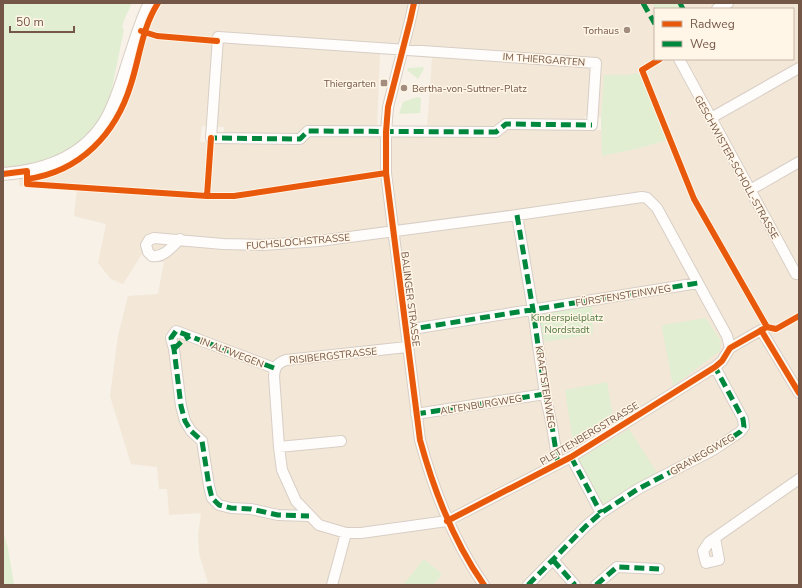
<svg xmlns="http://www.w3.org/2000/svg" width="802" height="588" font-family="'Nunito Sans',sans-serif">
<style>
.residential{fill:#f3e7d7;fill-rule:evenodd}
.green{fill:#e2eed2}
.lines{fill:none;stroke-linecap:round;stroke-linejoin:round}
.minor-casing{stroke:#d8cec5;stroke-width:12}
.tertiary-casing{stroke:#d8cec5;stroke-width:14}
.minor{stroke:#fefdfb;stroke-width:10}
.tertiary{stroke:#fefdfb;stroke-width:12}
.quiet{stroke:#00873e;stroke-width:5;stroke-dasharray:10 5;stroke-linecap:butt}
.cycleway-casing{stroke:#fff6e8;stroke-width:8}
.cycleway{stroke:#e8590c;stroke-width:6}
.poi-dot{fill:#a28d7f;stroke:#fff6e8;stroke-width:1.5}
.labels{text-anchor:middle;stroke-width:3;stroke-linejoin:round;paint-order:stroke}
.poi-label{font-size:10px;fill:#755747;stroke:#fff6e8;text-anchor:end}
.street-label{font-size:10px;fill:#755747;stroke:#fff6e8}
.park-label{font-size:10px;fill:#517b3f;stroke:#fff6e8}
</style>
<rect width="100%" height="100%" fill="#f7f1e7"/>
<!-- residential -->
<path class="residential" d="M153,3H799V585H166L208,583L199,554L198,535L201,513L169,515L167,489H159L157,467L131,464L110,396L118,336L128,296L158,294L164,262L154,261L146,258L142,254L123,284L111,279L98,263L106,224L74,216L77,190L19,186V176L89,146ZM655,9H793V59H655ZM380,54L432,58L427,128H377ZM585,116L601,117V130H582V122L584,121ZM202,126L224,127L223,142H200Z"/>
<!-- green -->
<path class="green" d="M3,3H132L124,20L122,28L124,29L109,103L101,118L90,133L79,144L44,163L3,170Z
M654,3H678L681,9H655V15Z
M423,67L424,69L418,79L407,70L408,68Z
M640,73L641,74L667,140L640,148L602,156L601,117L604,75H626Z
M417,97L421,98L420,113L399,114L403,102Z
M592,304L593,334L545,342L538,325L536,314Z
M706,318L721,341L720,351L673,386L662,328L663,325Z
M607,382L614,421L576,445L573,443L565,390Z
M629,429L658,474L604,511L578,459Z
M3,532L8,548L14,585H3Z
M424,559L442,574L433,585H403Z"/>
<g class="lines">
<defs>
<path id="minor" d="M414,3L410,21L388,107L386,132V173L420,440C434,491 453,541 484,585
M717,9L728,3
M218,37L596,63L592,125L506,124L496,132L308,131L300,139L211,138Z
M679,59L796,274
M711,118L799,68
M750,190L799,162
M517,215L533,310L545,394L552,426L558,464
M180,239C172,247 163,258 152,256L148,252L146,245L149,240L154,238L223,244L263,245L319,241L517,215L642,197L647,198L657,208L727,336L730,348L722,361L715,367L571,457L447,521L361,533H346L319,525L296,501L282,470L279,447L274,376C275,367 277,363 286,360L407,347
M406,330L698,283
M730,348L761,330L799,393
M274,368L176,331L171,338L174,349L181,406L185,421L191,431L202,441L209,486L212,498L219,505L231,508L251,509L278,515L309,516
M416,414L545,394
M279,447L341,441
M571,457L601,513
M715,538L719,560L706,563L703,551L709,542L799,479
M553,560L575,585
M332,585L346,533
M528,585L586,526L601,513L638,489L713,450L740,432L744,427L743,419L715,367
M596,585L617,567L659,569"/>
<path id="tertiary" d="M3,174C44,171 84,157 106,120C117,101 123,78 130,57C136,39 141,21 150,3"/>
</defs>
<!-- minor casing -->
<use href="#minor" class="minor-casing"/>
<!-- tertiary casing -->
<use href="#tertiary" class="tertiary-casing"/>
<!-- minor -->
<use href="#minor" class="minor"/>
<!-- tertiary -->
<use href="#tertiary" class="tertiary"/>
<!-- quiet -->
<path class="quiet" d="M643,3L655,24
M680,3L683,9
M211,142V138L300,139L308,131L496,132L506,124L592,125
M517,215L533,310L545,394L552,426L558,464
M406,330L698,283
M174,349L182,341L190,336
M274,368L176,331L171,338L174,349L181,406L185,421L191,431L202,441L209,486L212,498L219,505L231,508L251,509L278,515L309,516
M416,414L545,394
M571,457L601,513
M553,560L575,585
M528,585L586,526L601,513L638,489L713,450L740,432L744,427L743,419L715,367
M596,585L617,567L659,569"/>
<defs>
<path id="cycleway" d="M414,3L410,21L388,107L386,132V173L420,440C434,491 453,541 484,585
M141,31L157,36L217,41
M660,59L642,70L694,199L767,327
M3,174L27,171V184L207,196H234L386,173
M27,179C80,172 116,134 131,84C140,56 142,28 158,3
M207,196L211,138
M761,330L799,393
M447,521L571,457L715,367L722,361L730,348L767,327L776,329L799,316"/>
</defs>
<!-- cycleway casing -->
<use href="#cycleway" class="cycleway-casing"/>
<!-- cycleway -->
<use href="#cycleway" class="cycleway"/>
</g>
<!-- markers -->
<g class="poi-dot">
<circle cx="627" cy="30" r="4"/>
<rect x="380" y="79" width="8" height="8" rx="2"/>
<circle cx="404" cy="88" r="4"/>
</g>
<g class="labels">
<!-- poi labels -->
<g class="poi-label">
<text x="619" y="34">Torhaus</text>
<text x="376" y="87">Thiergarten</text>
<text x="412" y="92" text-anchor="start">Bertha-von-Suttner-Platz</text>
</g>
<!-- street labels -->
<g class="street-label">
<text transform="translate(544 59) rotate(4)" y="4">IM THIERGARTEN</text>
<text transform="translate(737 167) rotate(61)" y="4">GESCHWISTER-SCHOLL-STRASSE</text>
<text transform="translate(298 241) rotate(-5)" y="4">FUCHSLOCHSTRASSE</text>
<text transform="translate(623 295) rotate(-9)" y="4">FÜRSTENSTEINWEG</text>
<text transform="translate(411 299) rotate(83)" y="4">BALINGER STRASSE</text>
<text transform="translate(232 352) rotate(21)" y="4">IN ALTWEGEN</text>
<text transform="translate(333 355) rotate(-6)" y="4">RISIBERGSTRASSE</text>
<text transform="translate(546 387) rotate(81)" y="4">KRAFTSTEINWEG</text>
<text transform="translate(481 404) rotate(-9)" y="4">ALTENBURGWEG</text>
<text transform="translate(589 433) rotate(-31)" y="4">PLETTENBERGSTRASSE</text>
<text transform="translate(702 454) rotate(-30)" y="4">GRANEGGWEG</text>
</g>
<!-- park labels -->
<g class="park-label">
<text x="567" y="321">Kinderspielplatz<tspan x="567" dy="12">Nordstadt</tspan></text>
</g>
</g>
<!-- border -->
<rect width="802" height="588" fill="none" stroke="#755747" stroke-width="8"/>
<!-- legend -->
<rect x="654" y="8" width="140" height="52" fill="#fff6e8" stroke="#c8b6a8"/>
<rect x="662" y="21" width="20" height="6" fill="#e8590c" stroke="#c8b6a8"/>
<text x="690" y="28" font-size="12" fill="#755747">Radweg</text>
<rect x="662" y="41" width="20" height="6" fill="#00873e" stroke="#c8b6a8"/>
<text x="690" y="48" font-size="12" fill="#755747">Weg</text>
<!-- scale -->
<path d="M10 26v6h64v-6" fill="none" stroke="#755747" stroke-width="2"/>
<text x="16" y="26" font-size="12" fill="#755747" stroke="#fff6e8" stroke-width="3" paint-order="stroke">50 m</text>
</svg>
